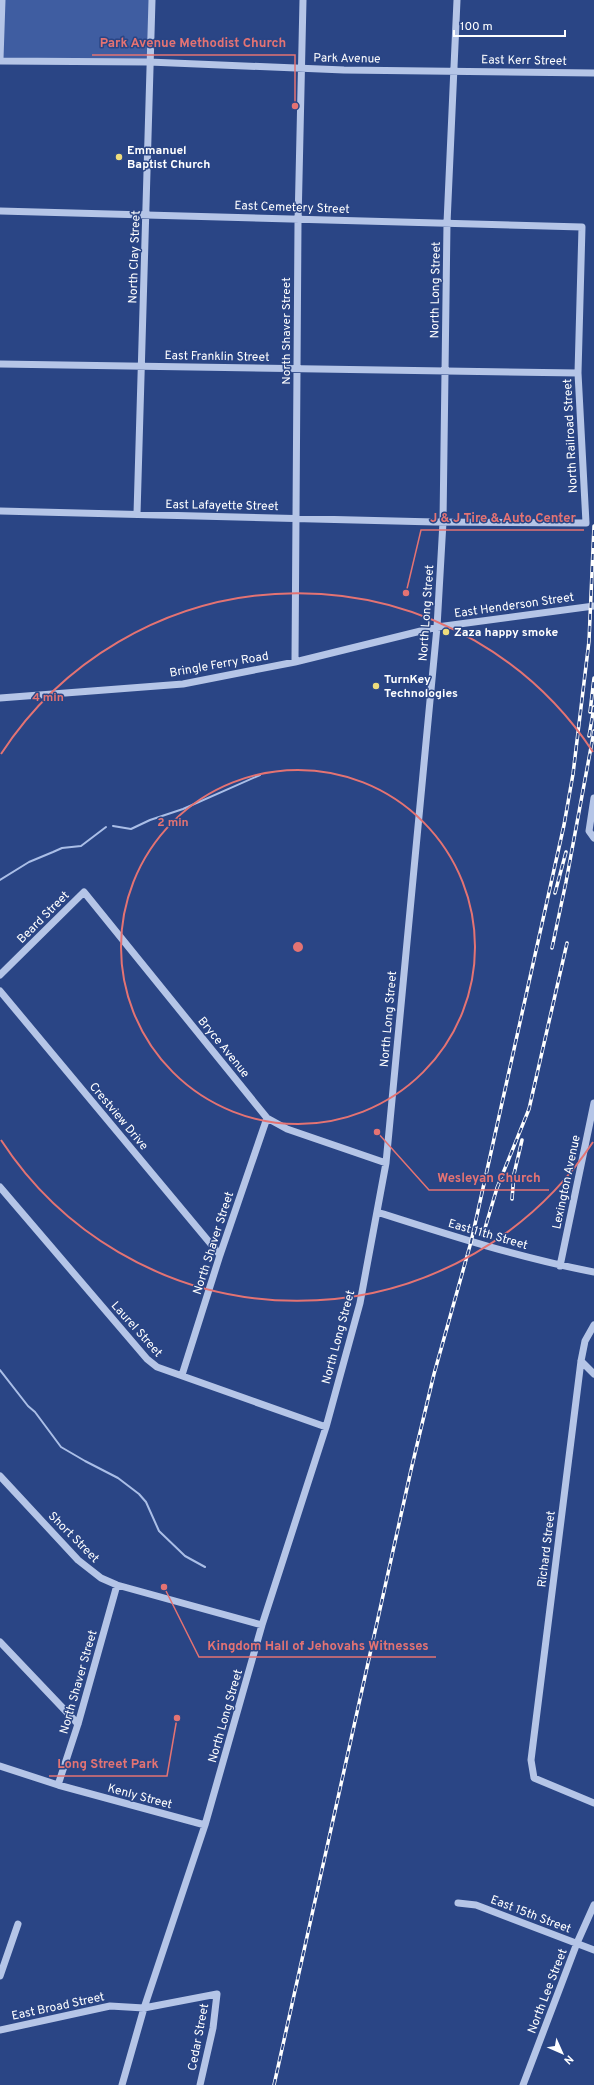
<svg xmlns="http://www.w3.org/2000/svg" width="594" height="2085" font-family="Overpass,sans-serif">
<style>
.green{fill:#3f5da1}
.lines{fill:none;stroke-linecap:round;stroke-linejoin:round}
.stream{stroke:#aabee7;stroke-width:2}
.minor{stroke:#b5c5e7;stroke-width:7}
.rail-casing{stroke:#fff;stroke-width:3.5}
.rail{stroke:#2a4585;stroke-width:2;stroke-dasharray:6;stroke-linecap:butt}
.ring{fill:none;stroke:#e47373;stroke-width:2}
.poi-dot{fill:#eedc7c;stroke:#2a4585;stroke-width:1.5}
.labels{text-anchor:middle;stroke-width:3;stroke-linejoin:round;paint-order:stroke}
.street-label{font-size:12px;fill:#fff;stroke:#2a4585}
.poi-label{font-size:12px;font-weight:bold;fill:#fff;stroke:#2a4585;text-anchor:start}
.centre{fill:#e47373;stroke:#2a4585;stroke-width:2}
.ring-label{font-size:12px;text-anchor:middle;font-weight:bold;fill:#e47373;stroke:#2a4585;stroke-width:3;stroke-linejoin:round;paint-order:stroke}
.leader{fill:none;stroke:#e47373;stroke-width:1.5}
.callout-dot{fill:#e47373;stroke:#2a4585;stroke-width:1.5}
.callout-label{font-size:13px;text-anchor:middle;font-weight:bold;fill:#e47373;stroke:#2a4585;stroke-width:3;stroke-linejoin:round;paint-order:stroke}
</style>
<rect width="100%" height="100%" fill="#2a4585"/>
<!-- green -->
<path class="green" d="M2,0H152L149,62L0,61Z"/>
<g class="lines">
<!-- stream -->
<path class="stream" d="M113,826L131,829L150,820L183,809L260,775
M0,880L29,862L53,852L62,848L81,846L106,827
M0,1370L28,1406L35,1412L61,1447L85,1461L118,1478L139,1494L146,1502L159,1531L185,1556L205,1567"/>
<!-- minor -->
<path class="minor" d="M0,59L2,0
M0,61L149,62L344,70L594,73
M0,211L582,227L578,373L586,523L435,522L0,511
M0,364L578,373
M137,514L152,0
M295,662L298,223L303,0
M0,698L183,684L295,662L437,627L594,606
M594,798L589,831L594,838
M0,975L84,892L267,1118L287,1129L386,1163
M0,991L220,1255
M0,1187L147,1359L157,1367L326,1427
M377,1212C449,1235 520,1258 594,1272
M560,1266L594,1103
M594,1325L585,1341L581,1361L531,1760L534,1778L594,1803
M581,1361L594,1374
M182,1375L220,1255L267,1118
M0,1476L78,1560L101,1578L117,1585L262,1625
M0,1642L78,1724
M0,1766L58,1785L205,1825
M58,1785L78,1724L117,1585
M458,1903L476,1905L594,1950
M0,1976L18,1924
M0,2030L110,2006L144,2008L217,1994L213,2028L200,2085
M122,2085L144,2008L205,1825L262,1625L326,1427L360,1303L386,1163L437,627L443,522L447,223L457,0
M523,2085L577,1943L594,1905"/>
<defs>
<path id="rail" d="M590,712L594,678
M589,736L594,707
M555,893L566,852
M552,948L566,882L594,731
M512,1199L514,1174L522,1140
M483,1235L497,1188L529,1109L567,943
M274,2085L411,1470L434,1374L471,1242L564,825L573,774L589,641L594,526"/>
</defs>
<!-- rail casing -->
<use href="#rail" class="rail-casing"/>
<!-- rail -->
<use href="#rail" class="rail"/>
</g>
<!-- distance rings -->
<g class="ring">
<circle cx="298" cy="947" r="177"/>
<path d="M593 1142A354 354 0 0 1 1 1140M1 754A354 354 0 0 1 593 752"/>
</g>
<!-- markers -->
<g class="poi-dot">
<circle cx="119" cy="157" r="4"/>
<circle cx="446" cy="632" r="4"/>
<circle cx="376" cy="686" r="4"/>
</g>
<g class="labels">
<!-- street labels -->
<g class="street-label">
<text transform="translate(347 58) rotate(1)" y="4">Park Avenue</text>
<text transform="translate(524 60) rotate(1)" y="4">East Kerr Street</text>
<text transform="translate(292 207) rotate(2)" y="4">East Cemetery Street</text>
<text transform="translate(134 257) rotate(-88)" y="4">North Clay Street</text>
<text transform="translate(435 290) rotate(-89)" y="4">North Long Street</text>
<text transform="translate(286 331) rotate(-90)" y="4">North Shaver Street</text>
<text transform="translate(217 356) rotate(1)" y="4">East Franklin Street</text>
<text transform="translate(570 436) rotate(-93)" y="4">North Railroad Street</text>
<text transform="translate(222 505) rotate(1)" y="4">East Lafayette Street</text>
<text transform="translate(514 605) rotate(-8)" y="4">East Henderson Street</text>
<text transform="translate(426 613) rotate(-86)" y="4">North Long Street</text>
<text transform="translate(219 664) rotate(-10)" y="4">Bringle Ferry Road</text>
<text transform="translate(43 917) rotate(-45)" y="4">Beard Street</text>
<text transform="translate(388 1019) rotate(-85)" y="4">North Long Street</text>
<text transform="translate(224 1047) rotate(51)" y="4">Bryce Avenue</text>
<text transform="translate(119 1116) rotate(50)" y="4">Crestview Drive</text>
<text transform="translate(566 1182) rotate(-78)" y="4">Lexington Avenue</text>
<text transform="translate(488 1234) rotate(16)" y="4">East 11th Street</text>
<text transform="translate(213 1243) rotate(-72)" y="4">North Shaver Street</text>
<text transform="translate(137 1329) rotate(48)" y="4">Laurel Street</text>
<text transform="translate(338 1337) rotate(-75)" y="4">North Long Street</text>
<text transform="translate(74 1537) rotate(45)" y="4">Short Street</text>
<text transform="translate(546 1549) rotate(-83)" y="4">Richard Street</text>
<text transform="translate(78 1682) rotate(-74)" y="4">North Shaver Street</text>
<text transform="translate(225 1716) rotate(-74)" y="4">North Long Street</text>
<text transform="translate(140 1796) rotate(15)" y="4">Kenly Street</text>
<text transform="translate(531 1914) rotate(21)" y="4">East 15th Street</text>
<text transform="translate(547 1991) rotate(-69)" y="4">North Lee Street</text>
<text transform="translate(58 2006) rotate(-12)" y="4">East Broad Street</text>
<text transform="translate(198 2037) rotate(-79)" y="4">Cedar Street</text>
</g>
<!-- poi labels -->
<g class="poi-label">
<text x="127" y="154">Emmanuel<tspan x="127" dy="14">Baptist Church</tspan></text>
<text x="454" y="636">Zaza happy smoke</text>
<text x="384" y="683">TurnKey<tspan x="384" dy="14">Technologies</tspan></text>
</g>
</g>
<circle cx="298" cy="947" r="6" class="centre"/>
<g class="ring-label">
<text x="48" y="701">4 min</text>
<text x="173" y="826">2 min</text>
</g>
<!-- callouts -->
<path class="leader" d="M295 106L295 55H92M406 593L421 530H584M377 1132L429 1190H549M164 1587L199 1657H436M177 1718L167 1776H49"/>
<g class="callout-dot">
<circle cx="295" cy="106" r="4"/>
<circle cx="406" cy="593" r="4"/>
<circle cx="377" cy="1132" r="4"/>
<circle cx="164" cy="1587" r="4"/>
<circle cx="177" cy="1718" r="4"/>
</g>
<g class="callout-label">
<text x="193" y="47">Park Avenue Methodist Church</text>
<text x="503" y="522">J &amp; J Tire &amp; Auto Center</text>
<text x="489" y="1182">Wesleyan Church</text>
<text x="318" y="1650">Kingdom Hall of Jehovahs Witnesses</text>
<text x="108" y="1768">Long Street Park</text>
</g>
<!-- north arrow -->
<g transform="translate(562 2053) rotate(135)" stroke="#2a4585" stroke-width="3" paint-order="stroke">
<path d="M0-3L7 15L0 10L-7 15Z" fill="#ffffff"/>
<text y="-6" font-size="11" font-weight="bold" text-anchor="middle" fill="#ffffff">N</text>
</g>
<!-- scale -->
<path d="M454 30v6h111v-6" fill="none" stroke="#ffffff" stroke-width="2"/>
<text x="460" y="30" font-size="12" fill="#ffffff" stroke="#2a4585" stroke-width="3" paint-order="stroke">100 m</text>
</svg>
